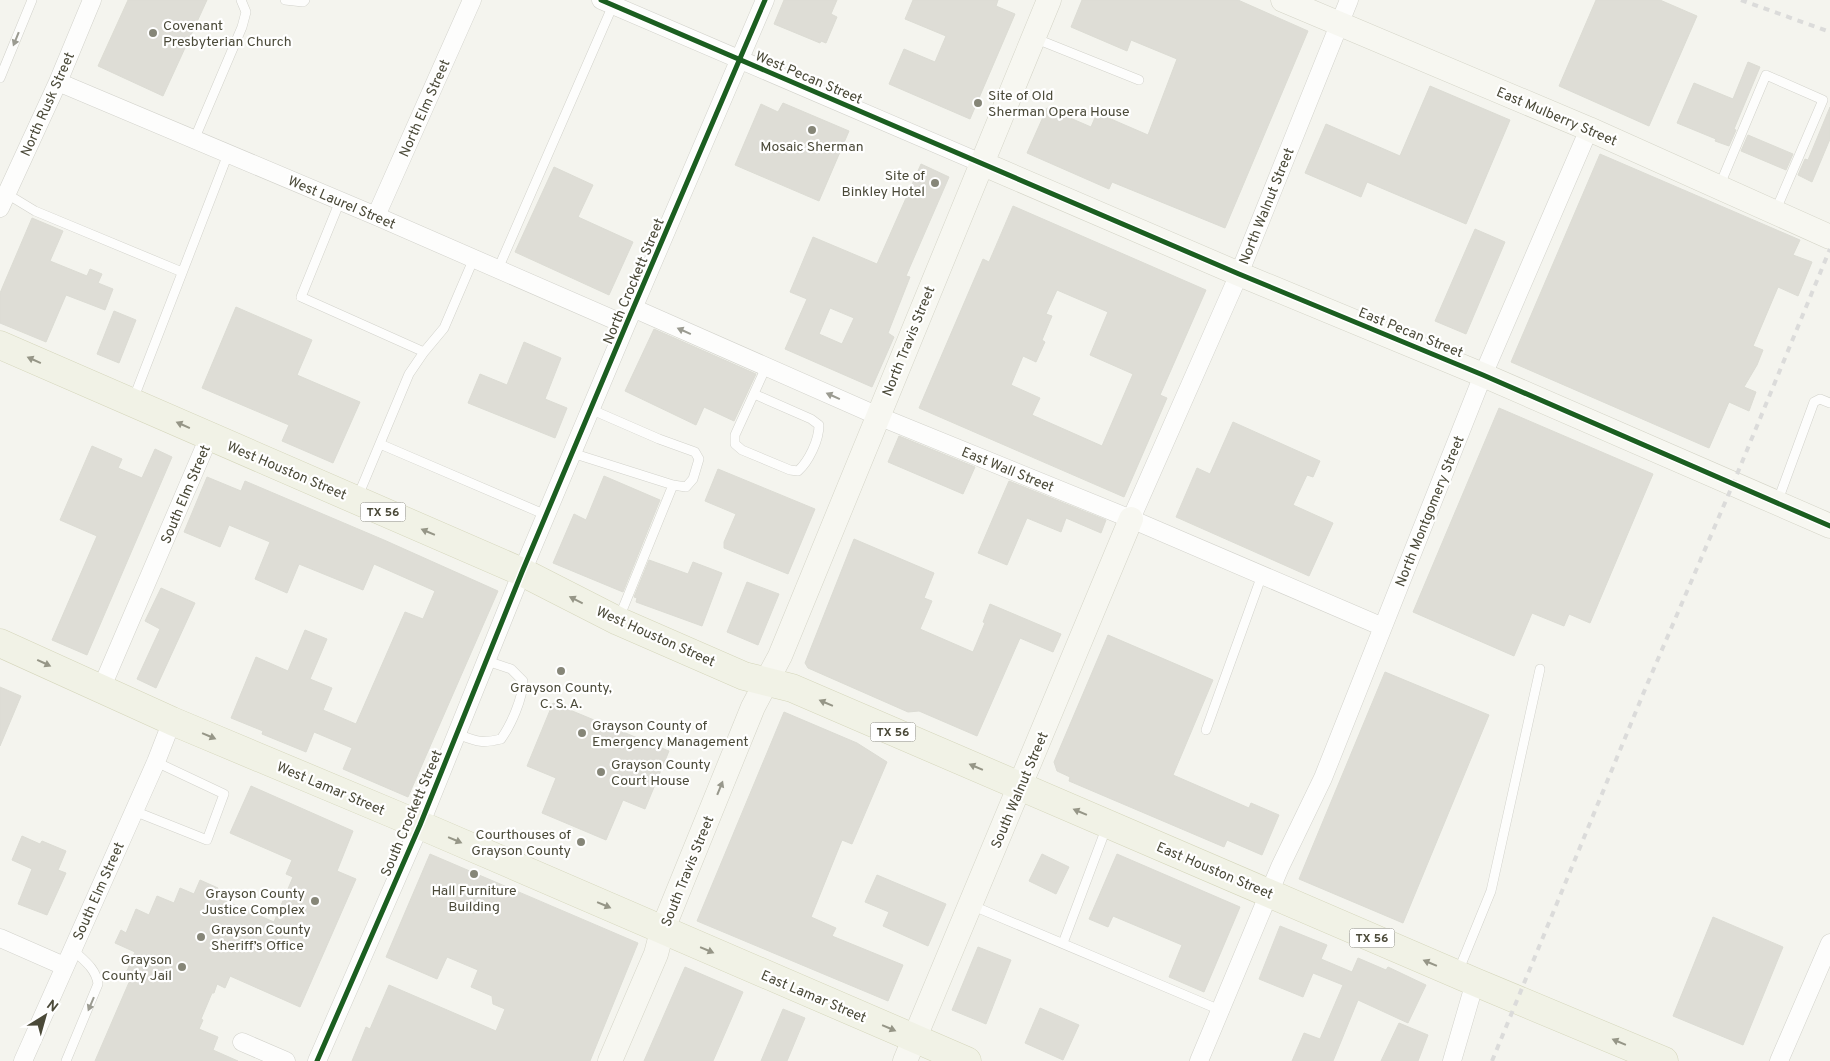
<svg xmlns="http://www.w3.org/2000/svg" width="1830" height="1061" font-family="Overpass,sans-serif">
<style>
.building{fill:#deddd6;stroke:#dcdcd4;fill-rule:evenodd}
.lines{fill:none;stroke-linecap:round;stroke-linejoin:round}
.lane-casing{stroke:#d2d2cb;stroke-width:10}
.street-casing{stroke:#d2d2cb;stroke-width:19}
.secondary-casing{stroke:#d4d4c7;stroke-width:25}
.primary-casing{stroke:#d5d6bb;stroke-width:29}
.lane{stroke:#fdfdfc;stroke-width:9}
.street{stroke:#fdfdfc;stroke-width:18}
.secondary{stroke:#f7f7f1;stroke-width:24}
.primary{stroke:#f1f2e6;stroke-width:28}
.rail{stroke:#dbdbda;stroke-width:4;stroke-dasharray:6 6;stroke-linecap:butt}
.cycleway-casing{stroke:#fff;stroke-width:8}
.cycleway{stroke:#1b5e20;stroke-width:5}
.oneway{fill:#9b9b91}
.oneway2{fill:#969687}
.oneway3{fill:#98988c}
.poi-dot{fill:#868678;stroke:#fff;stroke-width:2}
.labels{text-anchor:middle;stroke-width:4.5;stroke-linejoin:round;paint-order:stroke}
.shield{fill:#fff;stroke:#818074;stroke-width:1}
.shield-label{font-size:12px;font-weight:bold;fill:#4b4a39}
.poi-label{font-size:14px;fill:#4b4a39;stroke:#fff;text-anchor:start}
.street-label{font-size:14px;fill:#4b4a39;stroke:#fff}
</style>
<rect width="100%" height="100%" fill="#f4f4ee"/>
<!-- building -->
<path class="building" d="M128,0H207L163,96L98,66Z
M784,0H837L831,14L837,17L826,43L821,41L820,43L774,24Z
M913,0H998L996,6L1015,14L970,119L889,84L904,49L935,62L946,36L905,19Z
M1082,0H1238L1308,31L1225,228L1112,182L1109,189L1027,153L1047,108L1091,127L1097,113L1148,135L1177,59L1131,40L1127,51L1071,27Z
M1596,0H1660L1697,16L1649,126L1559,86Z
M1748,62L1760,67L1734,129L1736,130L1729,146L1715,141L1716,139L1677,123L1694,83L1733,99Z
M1430,86L1510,120L1466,224L1367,182L1361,197L1305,173L1326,124L1400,156Z
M783,103L849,131L819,201L735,165L761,104L778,112Z
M1830,107V139L1812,182L1798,175L1805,159L1808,160Z
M1748,135L1793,154L1786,170L1741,151Z
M1600,154L1800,240L1793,255L1812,262L1798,296L1778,287L1753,346L1763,350L1757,365L1744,387L1756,392L1749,411L1729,402L1709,448L1511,362Z
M921,164L949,177L906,276L910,277L888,333L894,337L872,387L785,349L807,299L790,292L813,237L877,264ZM830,308L854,318L842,344L819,334Z
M554,167L593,185L578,217L633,242L609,295L515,252Z
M1013,206L1206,290L1160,395L1167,398L1124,497L919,408L983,259L989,262ZM1057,290L1108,312L1090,355L1133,374L1102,446L1032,415L1040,398L1011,385L1023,356L1036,362L1045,342L1042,340L1052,316L1046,314Z
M32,218L63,231L50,261L87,276L90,269L102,274L98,283L113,289L105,310L66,295L46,342L0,323V293Z
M1475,229L1505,242L1466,334L1435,321Z
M236,307L312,340L297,375L360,402L333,463L282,441L289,425L202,388Z
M114,311L136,320L119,363L97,354Z
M654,329L756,374L734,421L704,407L696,425L625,391Z
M524,342L561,358L545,399L567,408L555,438L468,403L480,374L507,385Z
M1499,408L1653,474L1590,623L1569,614L1564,626L1532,613L1514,656L1413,612Z
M1233,422L1320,461L1313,477L1307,475L1293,505L1333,523L1309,576L1176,517L1197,468L1210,474Z
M899,436L975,467L963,494L888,462Z
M92,446L122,459L118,468L142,478L155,449L172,457L87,655L52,640L97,536L60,520Z
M718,469L815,509L788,574L724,548V542L736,514L705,501Z
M604,476L660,500L623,592L553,563L574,514L586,520Z
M207,477L241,491L245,481L384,540L498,591L408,797L343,769L352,748L314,732L306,752L262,734L263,731L231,718L256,657L288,671L305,630L327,639L310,679L332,688L323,710L356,724L405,612L423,619L435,591L374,564L363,590L299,564L287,593L255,579L270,542L229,525L220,547L184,532Z
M1009,481L1106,520L1101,533L1066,518L1061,532L1027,518L1007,565L978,553Z
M854,539L934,573L924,598L932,601L920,629L973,652L985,623L983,622L990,604L1061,634L1053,652L1020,638L977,736L919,711L908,712L808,668L805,663Z
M649,560L688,574L693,562L722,573L702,626L636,602L637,598L634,597Z
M747,582L779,594L758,645L727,632Z
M161,588L195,603L156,688L137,679L160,629L145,621Z
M1108,635L1213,680L1173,775L1249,808L1251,803L1279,815L1262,855L1227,840L1224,847L1069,781L1070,777L1057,771L1054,762Z
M1385,672L1489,715L1403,923L1299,879Z
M0,687L21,696L0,746Z
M553,703L669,751L645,809L623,800L606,840L542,813L556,778L527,766Z
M784,712L857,743L887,762L852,844L842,840L811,917L836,928L832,936L903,965L888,1001L697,921Z
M251,786L353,831L337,871L356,879L300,1007L230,976L225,988L217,984L214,993H212L201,1019L203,1020L199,1029L218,1037L213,1050L238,1061H95L130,980L124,978L135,952L115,943L121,930L126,933L136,909L149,915L157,896L174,903L180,888L194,894L200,880L218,888L214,896L274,922L293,877L286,874L292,860L230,833Z
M22,836L40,844L42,841L66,851L58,870L66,873L47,915L18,904L32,869L12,860Z
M430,854L638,943L590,1061H352L366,1027L370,1029L389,985L496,1031L505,1009L493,1004L492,996L471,987L478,970L447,957L437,979L386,957Z
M1042,854L1069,867L1056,894L1029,881Z
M1117,854L1240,907L1204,992L1169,977L1182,945L1113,916L1108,927L1089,919Z
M877,875L946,904L928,946L883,926L889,912L865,902Z
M1713,917L1783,947L1743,1045L1673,1016Z
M1280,926L1327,945L1321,959L1352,972L1358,958L1386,970L1388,967L1426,985L1408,1023L1358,1000L1333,1061H1292L1304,1033L1320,1039L1343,985L1313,973L1303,997L1259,979Z
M978,947L1011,960L986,1024L952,1010Z
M685,967L743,992L713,1061H644Z
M1040,1008L1079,1025L1063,1060L1025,1043Z
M783,1009L805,1018L787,1061H761Z
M1399,1023L1428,1035L1418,1061H1381Z"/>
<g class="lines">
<defs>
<path id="lane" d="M285,0L303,2L305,0
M1034,38L1139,80
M0,78L32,0
M194,140L242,27L246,12L241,0
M1719,187L1766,75L1823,100L1775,212
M7,194L35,211L182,272
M340,201L301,297L424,352L444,328L474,258
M498,269L613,5
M754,394L811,419L819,425C819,440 809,461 798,471L790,470L742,450L735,444V435L766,367
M133,400L228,154
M380,444L546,515
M572,453L673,485L686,487L693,479L699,459L695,452L659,439L590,409
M358,496L409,374L424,352
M1777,503L1814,402L1820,399L1830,403
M619,618L673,485
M1206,730L1262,575
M457,734C476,741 480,744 501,739C511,725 523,698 523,681L511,669L487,661
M134,811L207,840L224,794L156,762
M971,905L1220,1010
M1063,943L1107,826
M1458,972L1491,891L1540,669
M66,1061L98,984C96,968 83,960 72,949"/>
<path id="street" d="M601,0L981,163
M58,82L376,216L626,325
M0,208L58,82L92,0
M376,216L472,0
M633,308L878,416L1131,519L1383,627
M1131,519L1239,274L1349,0
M101,689L209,437
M0,938L64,966
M242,1042L286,1061
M23,1061L156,762L172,721
M317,1061L420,825L522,572L626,325L765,0
M1199,1061L1280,867L1323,778L1483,375L1589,129
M1452,1061L1475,982
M1779,1061L1830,943"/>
<path id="secondary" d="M1283,0L1589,129L1830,237
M981,163L1239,274L1483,375L1830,526
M610,1061L656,954L662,931L753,707L780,656L1049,0
M905,1061L1131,519"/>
<path id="primary" d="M0,345L522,572L618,621L744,676L792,688L1475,982L1664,1061
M0,643L172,721L420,825L967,1061"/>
</defs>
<!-- lane casing -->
<use href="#lane" class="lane-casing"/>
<!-- street casing -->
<use href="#street" class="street-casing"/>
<!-- secondary casing -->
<use href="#secondary" class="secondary-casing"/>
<!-- primary casing -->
<use href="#primary" class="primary-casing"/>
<!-- lane -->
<use href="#lane" class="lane"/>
<!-- street -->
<use href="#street" class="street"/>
<!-- secondary -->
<use href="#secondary" class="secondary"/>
<!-- primary -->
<use href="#primary" class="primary"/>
<!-- rail -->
<path class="rail" d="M1741,0L1830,32
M1492,1061L1646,687L1733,484L1830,249"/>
<defs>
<path id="cycleway" d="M601,0L1239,274L1483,375L1830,526
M317,1061L420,825L522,572L626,325L765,0"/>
</defs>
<!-- cycleway casing -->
<use href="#cycleway" class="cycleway-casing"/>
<!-- cycleway -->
<use href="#cycleway" class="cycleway"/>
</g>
<!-- one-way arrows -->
<defs><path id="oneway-solid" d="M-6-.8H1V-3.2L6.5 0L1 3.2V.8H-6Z" transform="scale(1.25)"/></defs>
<g class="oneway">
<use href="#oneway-solid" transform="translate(16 39) rotate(112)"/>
<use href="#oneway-solid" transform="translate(684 331) rotate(-156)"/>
<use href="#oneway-solid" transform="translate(833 396) rotate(-156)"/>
<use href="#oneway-solid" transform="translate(91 1004) rotate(113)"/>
</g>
<g class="oneway2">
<use href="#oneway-solid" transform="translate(34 360) rotate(-156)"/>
<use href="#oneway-solid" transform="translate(183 425) rotate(-156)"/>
<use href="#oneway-solid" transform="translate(428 532) rotate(-157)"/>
<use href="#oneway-solid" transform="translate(576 600) rotate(-153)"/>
<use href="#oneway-solid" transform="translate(44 663) rotate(25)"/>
<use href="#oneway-solid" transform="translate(826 703) rotate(-157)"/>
<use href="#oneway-solid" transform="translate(209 736) rotate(23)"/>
<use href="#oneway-solid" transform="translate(976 767) rotate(-157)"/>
<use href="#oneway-solid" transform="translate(1080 812) rotate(-157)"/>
<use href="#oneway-solid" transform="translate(455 840) rotate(23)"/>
<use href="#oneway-solid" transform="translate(604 905) rotate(23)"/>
<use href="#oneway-solid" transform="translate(707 950) rotate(23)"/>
<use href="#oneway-solid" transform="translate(1430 963) rotate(-157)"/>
<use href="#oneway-solid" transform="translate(889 1028) rotate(23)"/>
<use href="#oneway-solid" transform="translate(1619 1042) rotate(-157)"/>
</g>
<use class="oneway3" href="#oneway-solid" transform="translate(720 788) rotate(-68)"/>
<!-- markers -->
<g class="poi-dot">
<circle cx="153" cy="33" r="5"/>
<circle cx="978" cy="103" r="5"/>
<circle cx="812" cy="130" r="5"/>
<circle cx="935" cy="183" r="5"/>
<circle cx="561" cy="671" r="5"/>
<circle cx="582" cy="733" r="5"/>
<circle cx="601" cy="772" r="5"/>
<circle cx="581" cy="842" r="5"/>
<circle cx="474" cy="874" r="5"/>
<circle cx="315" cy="901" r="5"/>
<circle cx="201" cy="937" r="5"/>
<circle cx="182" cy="967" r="5"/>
</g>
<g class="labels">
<!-- shield labels -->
<g class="shield">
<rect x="360.5" y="502.5" width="45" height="19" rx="4"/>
<rect x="870.5" y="722.5" width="45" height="19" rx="4"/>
<rect x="1349.5" y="928.5" width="45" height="19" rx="4"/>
</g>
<g class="shield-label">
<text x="383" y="516">TX 56</text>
<text x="893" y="736">TX 56</text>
<text x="1372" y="942">TX 56</text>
</g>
<!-- poi labels -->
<g class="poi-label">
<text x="163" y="30">Covenant<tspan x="163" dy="16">Presbyterian Church</tspan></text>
<text x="988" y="100">Site of Old<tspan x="988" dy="16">Sherman Opera House</tspan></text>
<text x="812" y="151" text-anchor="middle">Mosaic Sherman</text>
<text x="925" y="180" text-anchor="end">Site of<tspan x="925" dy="16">Binkley Hotel</tspan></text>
<text x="561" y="692" text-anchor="middle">Grayson County,<tspan x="561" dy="16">C. S. A.</tspan></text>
<text x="592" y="730">Grayson County of<tspan x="592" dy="16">Emergency Management</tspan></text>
<text x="611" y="769">Grayson County<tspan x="611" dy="16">Court House</tspan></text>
<text x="571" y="839" text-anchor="end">Courthouses of<tspan x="571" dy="16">Grayson County</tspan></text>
<text x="474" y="895" text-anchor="middle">Hall Furniture<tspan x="474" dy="16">Building</tspan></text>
<text x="305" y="898" text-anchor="end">Grayson County<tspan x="305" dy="16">Justice Complex</tspan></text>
<text x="211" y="934">Grayson County<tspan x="211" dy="16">Sheriff’s Office</tspan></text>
<text x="172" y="964" text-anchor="end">Grayson<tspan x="172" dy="16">County Jail</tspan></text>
</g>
<!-- street labels -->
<g class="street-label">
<text transform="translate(809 77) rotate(23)" y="5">West Pecan Street</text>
<text transform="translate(47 104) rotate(-66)" y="5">North Rusk Street</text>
<text transform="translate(424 108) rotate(-66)" y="5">North Elm Street</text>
<text transform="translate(1557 116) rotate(23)" y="5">East Mulberry Street</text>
<text transform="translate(342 202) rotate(23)" y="5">West Laurel Street</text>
<text transform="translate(1266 206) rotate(-68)" y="5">North Walnut Street</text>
<text transform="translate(633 281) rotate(-67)" y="5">North Crockett Street</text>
<text transform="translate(1411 332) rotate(22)" y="5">East Pecan Street</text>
<text transform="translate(908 341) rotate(-68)" y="5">North Travis Street</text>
<text transform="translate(1008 469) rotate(22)" y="5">East Wall Street</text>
<text transform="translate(287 470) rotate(23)" y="5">West Houston Street</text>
<text transform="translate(185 494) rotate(-67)" y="5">South Elm Street</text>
<text transform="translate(1429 511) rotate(-68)" y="5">North Montgomery Street</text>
<text transform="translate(656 636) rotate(24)" y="5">West Houston Street</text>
<text transform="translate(331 788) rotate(23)" y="5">West Lamar Street</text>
<text transform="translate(1019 790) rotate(-67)" y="5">South Walnut Street</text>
<text transform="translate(411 813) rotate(-67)" y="5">South Crockett Street</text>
<text transform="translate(1215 870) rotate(23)" y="5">East Houston Street</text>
<text transform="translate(687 871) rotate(-68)" y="5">South Travis Street</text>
<text transform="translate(98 891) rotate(-66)" y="5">South Elm Street</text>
<text transform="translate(814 996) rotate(23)" y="5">East Lamar Street</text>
</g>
</g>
<!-- north arrow -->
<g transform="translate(45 1016) rotate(37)" stroke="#ffffff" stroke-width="4" paint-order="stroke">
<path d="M0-4L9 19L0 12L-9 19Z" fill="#4b4a39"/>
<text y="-8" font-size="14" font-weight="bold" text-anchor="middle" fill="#4b4a39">N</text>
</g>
</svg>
